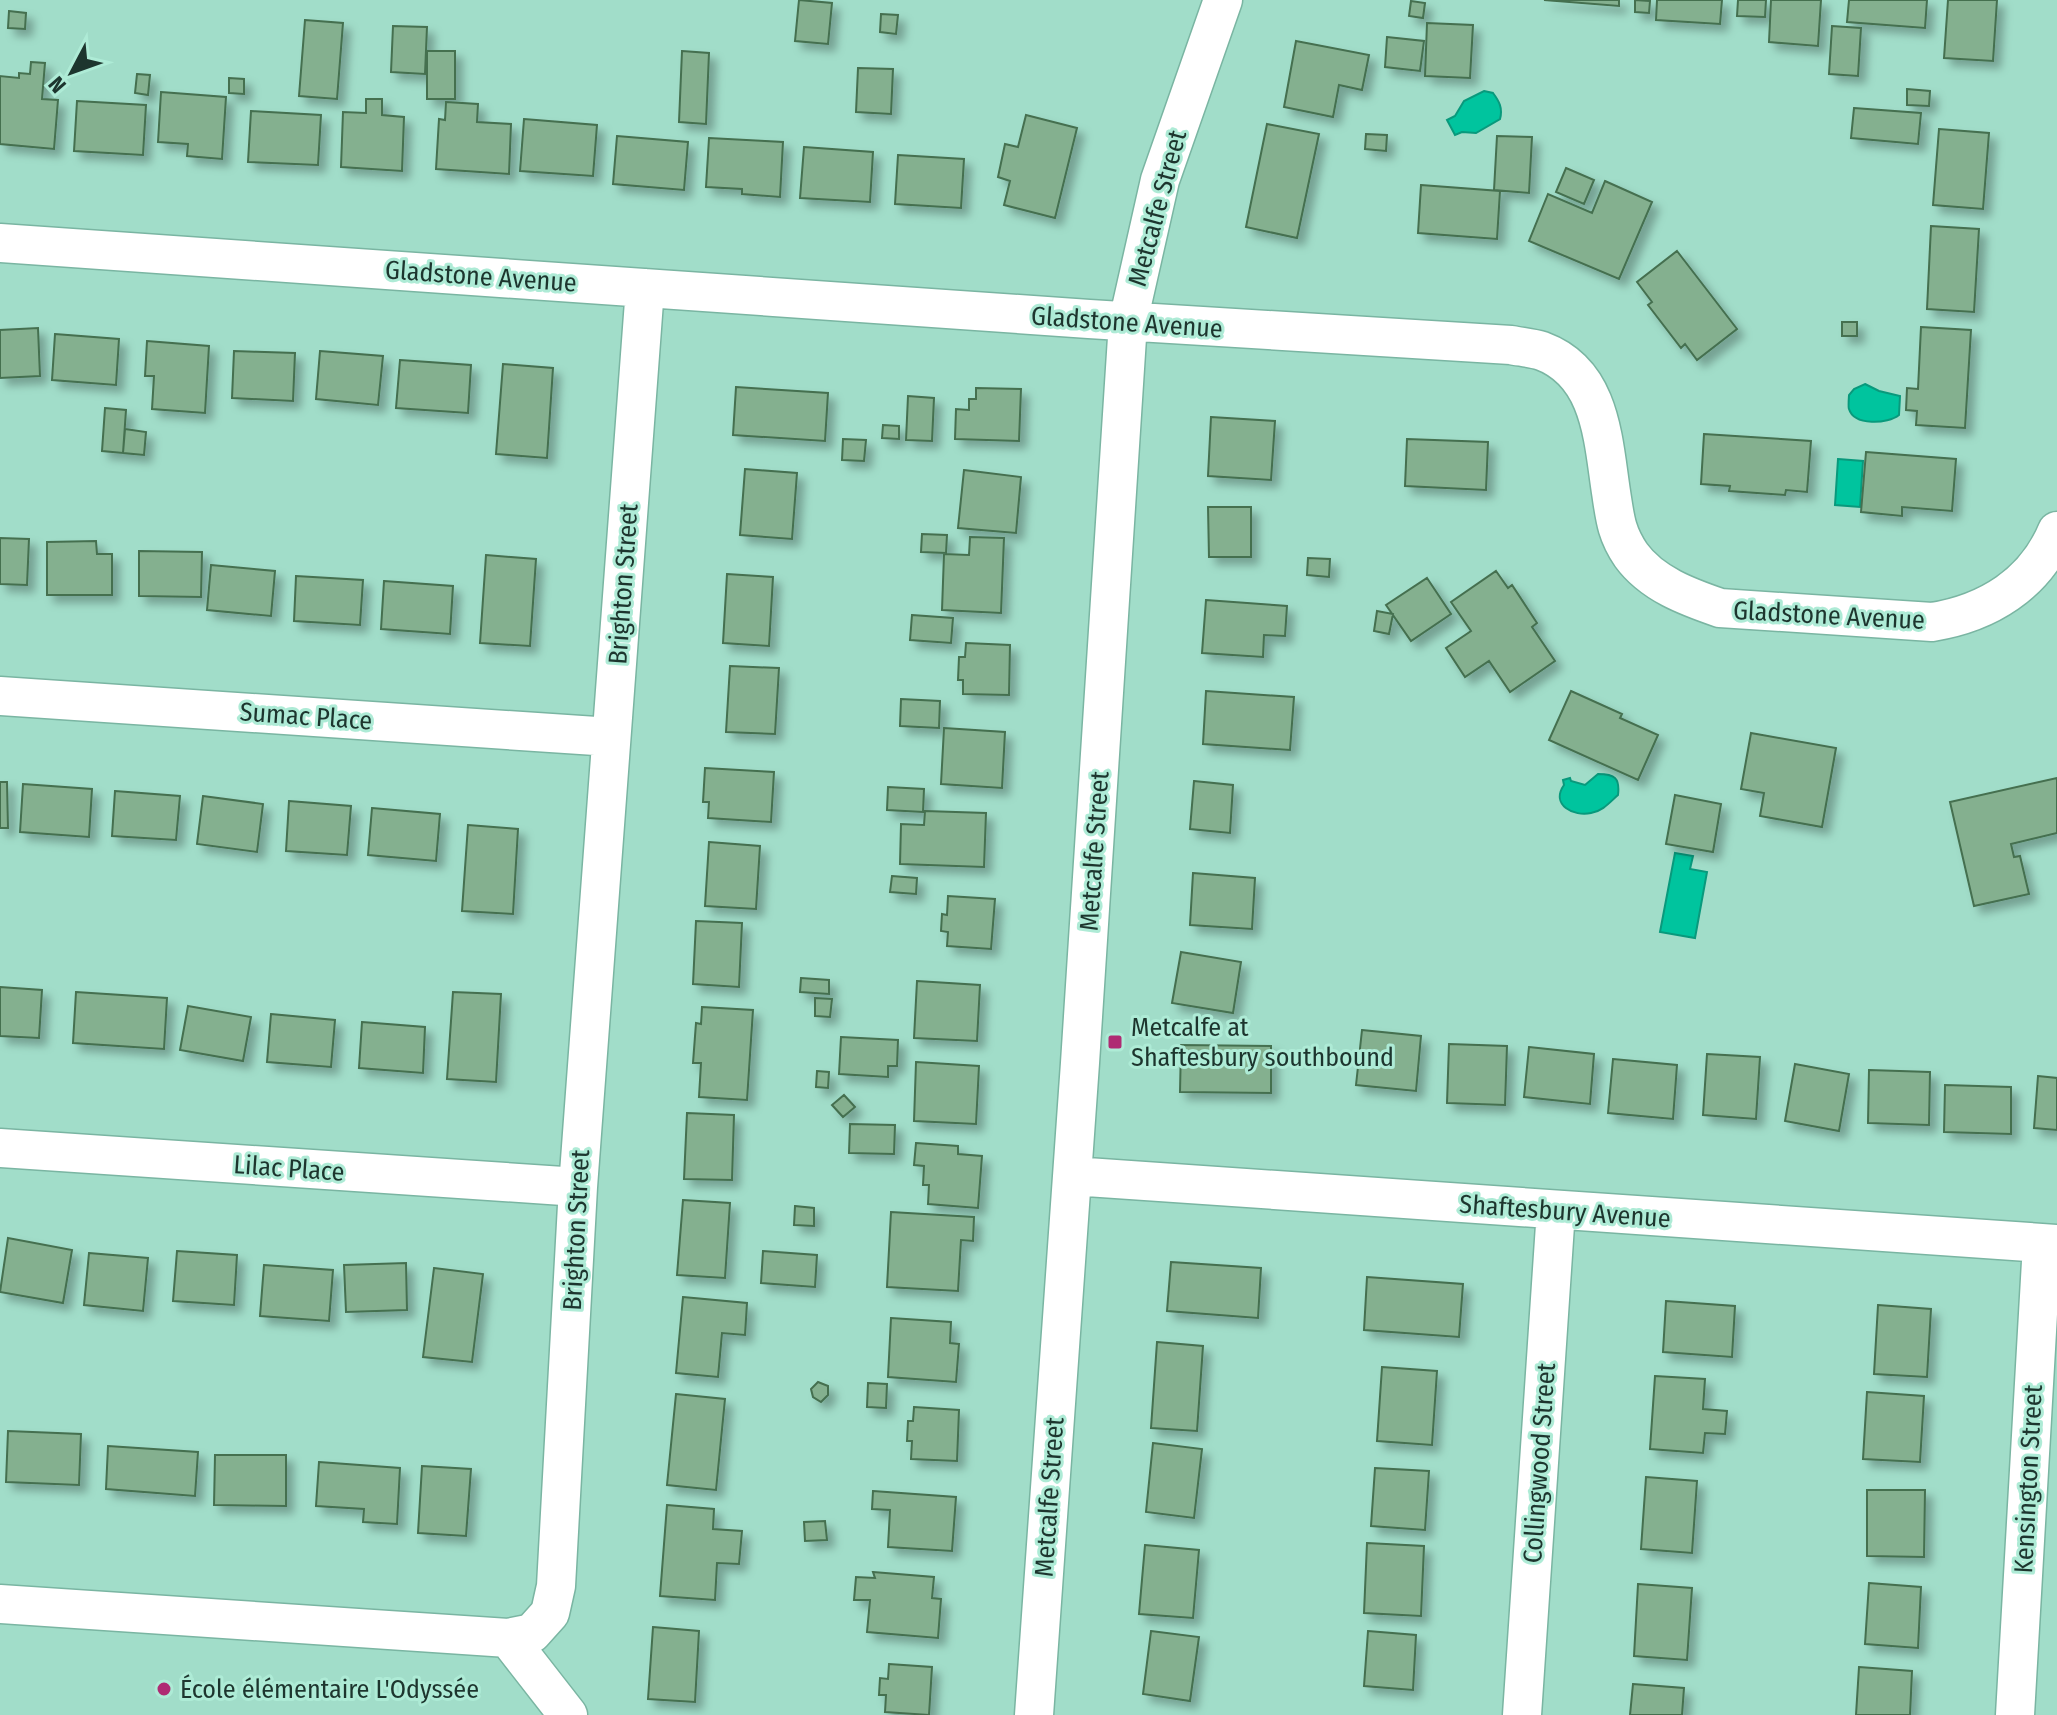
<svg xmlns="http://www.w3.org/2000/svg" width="2057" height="1715" font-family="'Fira Sans Condensed',sans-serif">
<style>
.water{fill:#00c49e;stroke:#09997c;stroke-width:2}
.building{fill:#84b08f;stroke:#456f50;stroke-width:2;filter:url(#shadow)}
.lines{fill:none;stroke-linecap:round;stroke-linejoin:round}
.minor-casing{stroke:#7ab5a2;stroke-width:41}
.minor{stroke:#fff;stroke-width:38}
.poi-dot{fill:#af2b73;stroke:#aeebd6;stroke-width:3}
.labels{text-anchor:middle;stroke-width:6;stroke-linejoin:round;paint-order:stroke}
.street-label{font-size:26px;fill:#1d352e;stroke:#aeebd6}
.poi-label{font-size:26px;fill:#1d352e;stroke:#aeebd6;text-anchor:start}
</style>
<defs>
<filter id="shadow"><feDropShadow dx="7" dy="7" stdDeviation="4" flood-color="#0004"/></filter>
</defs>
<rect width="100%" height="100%" fill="#a1ddc9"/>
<!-- water -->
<path class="water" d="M1484,91L1493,93C1499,101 1503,108 1500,119L1476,133L1462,132L1455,135L1447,120L1455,116L1464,101Z
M1865,384L1879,391L1900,396L1899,415C1888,424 1854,426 1849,409C1848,408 1849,396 1849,395L1854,389Z
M1838,459L1863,461L1860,507L1835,505Z
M1598,774C1615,774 1620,778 1618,795C1610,802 1603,811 1591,813C1574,817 1550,805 1564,785L1563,780L1570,778L1571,781L1585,785Z
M1675,853L1693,856L1690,869L1707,872L1695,938L1660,932Z"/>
<!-- building -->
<path class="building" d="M799,0L832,3L828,44L795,41Z
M1544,0H1619V6Z
M1635,0L1650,1L1649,13L1635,12Z
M1657,0H1722L1720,24L1656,20Z
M1738,0H1766L1765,17L1737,16Z
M1771,0H1821L1818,46L1769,42Z
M1849,0H1927L1925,28L1847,22Z
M1948,0H1997L1993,61L1944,58Z
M1411,1L1425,3L1423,18L1409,16Z
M9,11L26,13L25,29L8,28Z
M881,14L898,15L896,34L880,32Z
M305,20L343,23L337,99L299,96Z
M1427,23L1473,25L1470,78L1425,76Z
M393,26L427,27L425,74L391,72Z
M1832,26L1861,28L1858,76L1829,74Z
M1387,37L1424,41L1420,71L1385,67Z
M1296,41L1369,55L1362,90L1339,85L1333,117L1284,107Z
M427,51H455V99H427Z
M682,51L709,53L706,124L679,122Z
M31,62L45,63L42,99L58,100L54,149L0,144V76L19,78V73L30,74Z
M858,68L893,69L891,114L856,112Z
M137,74L150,75L148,95L135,93Z
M229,78L244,79V94L229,93Z
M1907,89L1930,91L1929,106L1907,105Z
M161,92L226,97L222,159L187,156L188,144L158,142Z
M366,99H382V115L404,117L402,171L341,167L343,112L366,113Z
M77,101L146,105L143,155L74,151Z
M446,102L478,104L477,122L511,124L509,174L436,169L439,119L445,120Z
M1854,108L1921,113L1918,144L1851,138Z
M251,111L321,115L318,165L248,162Z
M1026,115L1077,128L1055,218L1004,205L1010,181L998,177L1005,144L1018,147Z
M524,119L597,125L593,176L520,171Z
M1267,124L1319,134L1297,238L1246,227Z
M1939,129L1989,133L1983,209L1933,205Z
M1366,134L1387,135L1386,151L1365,149Z
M617,136L688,142L684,190L613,184Z
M1497,136L1532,137L1529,193L1494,190Z
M709,138L783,142L780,197L742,194V189L706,187Z
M804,147L873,152L870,202L800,198Z
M898,155L964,159L961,208L895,204Z
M1566,168L1594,180L1584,204L1556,192Z
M1605,181L1652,202L1619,279L1529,241L1548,194L1592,213Z
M1421,185L1500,191L1497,239L1418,233Z
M1931,226L1979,229L1974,312L1927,309Z
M1677,251L1737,329L1697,360L1685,344L1681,348L1648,305L1652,302L1637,282Z
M1842,322H1857V336H1842Z
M1921,327L1971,330L1965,428L1916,425L1917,411L1906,410L1907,388L1918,389Z
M38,328L40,376L0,378V330Z
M55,334L119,339L116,385L52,380Z
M147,341L209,346L205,413L152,409L154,376H145Z
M234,351L295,353L293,401L232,398Z
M320,351L383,356L378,405L316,399Z
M400,360L471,365L468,413L396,408Z
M503,364L553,368L547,458L496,454Z
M736,387L828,393L825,441L733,435Z
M976,388L1021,389L1019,441L955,439L956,409L969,410V399H976Z
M908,396L934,398L932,441L906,440Z
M105,408L126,410L123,453L102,451Z
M1211,417L1275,421L1271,480L1208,476Z
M883,425L899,426V439L882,438Z
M125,429L146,432L144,455L123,453Z
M1704,434L1811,441L1807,492L1786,490L1785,495L1729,491L1730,486L1701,484Z
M843,439L866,440L864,461L842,460Z
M1407,439L1488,442L1486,490L1405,486Z
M1866,452L1956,459L1952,511L1902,507V516L1861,512Z
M745,469L797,473L792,539L740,535Z
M964,470L1021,477L1016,533L958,528Z
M1208,507H1251V557H1209Z
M922,534L947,535L946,553L921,552Z
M970,537L1004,538L1001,613L942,610L944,554L969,555Z
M0,538L29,539L27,585L0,584Z
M96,541L97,554H112V595H47V542Z
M139,551L202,552L201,597L139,596Z
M486,555L536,559L530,646L480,643Z
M1308,558L1330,559L1329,577L1307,575Z
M211,565L275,571L271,616L207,610Z
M1496,571L1508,588L1512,585L1537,623L1532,627L1555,661L1510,692L1489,661L1465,677L1446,648L1471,631L1451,602Z
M727,574L773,577L769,646L723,643Z
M296,576L363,580L360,625L294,621Z
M1427,578L1451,614L1411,641L1386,605Z
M384,581L453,586L450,634L381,629Z
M1206,600L1287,606L1285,636L1264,635L1263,657L1202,653Z
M1377,611L1393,614L1389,634L1374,631Z
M912,615L953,618L951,643L910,640Z
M966,643L1010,645L1009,695L963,694V680H958L959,657H965Z
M730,666L779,668L775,734L726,732Z
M1206,691L1294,697L1290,750L1203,744Z
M1571,691L1622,714L1620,718L1658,735L1638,780L1549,740Z
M901,699L940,701L939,728L900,726Z
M944,728L1005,732L1002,788L941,784Z
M1751,733L1836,748L1822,827L1760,816L1764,793L1741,789Z
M705,768L774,772L771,822L708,818L709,802H703Z
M2057,778V833L2011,844L2014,857L2020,856L2029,894L1974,906L1950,802Z
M1194,781L1233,785L1230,833L1190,829Z
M0,782H7L8,828H0Z
M23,784L92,789L89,837L20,832Z
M888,787L924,789L923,812L887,810Z
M115,791L180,796L176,840L112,836Z
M1675,795L1721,804L1713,852L1666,844Z
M203,796L263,804L257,852L197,844Z
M289,801L351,806L347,855L286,851Z
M372,808L440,814L436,861L368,855Z
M925,811L986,813L984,867L900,864L901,824L924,825Z
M468,825L518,829L513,914L462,911Z
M709,842L760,846L756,909L705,906Z
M1193,873L1255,878L1252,929L1190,925Z
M892,876L917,878L916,894L890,892Z
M948,896L995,899L991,949L947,946L948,932L941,931L942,914L947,915Z
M696,921L742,923L739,987L693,984Z
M1181,952L1241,962L1233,1013L1172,1003Z
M801,978L829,980V994L800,992Z
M917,981L980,985L977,1041L914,1038Z
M0,987L42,990L39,1038L0,1036Z
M76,992L167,998L164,1049L73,1043Z
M453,992L501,994L496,1082L447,1079Z
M815,998L832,999L830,1017L815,1016Z
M188,1006L251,1017L243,1061L180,1050Z
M702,1007L753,1010L747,1100L699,1097L701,1063H693L696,1023L701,1024Z
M271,1014L335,1020L331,1067L267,1062Z
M362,1022L425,1027L423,1073L359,1068Z
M1362,1030L1421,1036L1416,1091L1356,1085Z
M841,1037L898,1040L897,1066H888V1077L839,1074Z
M1449,1044L1507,1046L1505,1105L1447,1103Z
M1181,1045L1271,1046V1093L1180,1092Z
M1529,1047L1594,1054L1590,1104L1524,1097Z
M1707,1054L1760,1057L1756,1119L1703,1115Z
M1613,1059L1677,1065L1673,1119L1608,1113Z
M916,1062L979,1066L976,1124L914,1121Z
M1795,1064L1849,1074L1839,1131L1785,1121Z
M1869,1070L1930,1072L1929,1125L1868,1123Z
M817,1071L829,1072L828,1088L816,1087Z
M2038,1076L2057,1078V1130L2034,1128Z
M1945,1085L2011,1087V1134L1944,1132Z
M844,1095L855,1107L843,1117L832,1105Z
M687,1113L734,1115L732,1180L684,1179Z
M850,1124L895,1125L894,1154L849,1153Z
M916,1143L958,1146V1154L982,1156L978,1208L928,1204L929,1185H923L924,1166L914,1165Z
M683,1200L730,1203L725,1278L677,1275Z
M795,1206L814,1208V1226L794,1225Z
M891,1212L974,1217L973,1241L961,1240L958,1291L887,1287Z
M8,1238L72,1250L63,1303L0,1292Z
M177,1251L237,1255L234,1305L173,1301Z
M763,1251L817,1255L815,1287L761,1283Z
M89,1253L148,1258L143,1311L84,1305Z
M1171,1262L1261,1268L1258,1318L1167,1311Z
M406,1263L407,1310L346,1312L344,1265Z
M264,1265L333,1270L329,1321L260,1316Z
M434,1268L483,1274L472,1362L423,1357Z
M1367,1277L1463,1284L1459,1337L1364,1330Z
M683,1297L747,1303L745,1335L722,1333L718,1377L676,1373Z
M1666,1301L1735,1306L1732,1357L1663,1352Z
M1878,1305L1931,1309L1927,1377L1874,1374Z
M891,1318L951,1322L950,1343L959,1344L956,1382L888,1377Z
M1157,1342L1203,1346L1197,1431L1151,1428Z
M1382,1367L1437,1371L1432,1445L1377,1441Z
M1655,1376L1705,1379L1703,1409L1727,1411L1725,1434L1705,1433L1703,1453L1650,1449Z
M818,1382L828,1386V1395L821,1402L813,1397L811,1389Z
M868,1383L887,1384L886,1408L867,1407Z
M1867,1392L1924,1396L1920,1462L1863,1459Z
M676,1394L725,1399L716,1490L667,1485Z
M914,1407L959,1410L957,1461L911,1459L912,1441H907L908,1421H913Z
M8,1431L81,1434L79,1485L6,1482Z
M1153,1443L1202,1449L1194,1518L1146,1512Z
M108,1446L198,1452L195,1496L106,1489Z
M215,1455H286V1506L214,1505Z
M319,1462L400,1468L397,1524L363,1522L364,1509L316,1506Z
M422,1466L471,1469L466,1536L418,1533Z
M1375,1468L1429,1471L1425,1530L1371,1526Z
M1646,1477L1697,1481L1692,1553L1641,1549Z
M1867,1490H1925L1924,1557L1867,1556Z
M873,1491L956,1497L952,1551L888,1547L890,1510L872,1509Z
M667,1505L714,1509L713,1529L742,1531L739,1564L717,1563L715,1600L660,1596Z
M825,1521L827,1540L805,1541L804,1522Z
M1367,1543L1424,1546L1421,1616L1364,1613Z
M1145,1545L1199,1550L1193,1618L1139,1614Z
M873,1572L934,1577L932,1598L941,1599L938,1638L867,1632L870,1600H854L856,1577L875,1578Z
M1869,1583L1921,1587L1918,1648L1865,1644Z
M1638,1584L1692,1588L1687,1660L1634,1656Z
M653,1627L699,1631L695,1702L648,1699Z
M1151,1631L1199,1637L1190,1701L1143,1694Z
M1368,1631L1416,1635L1413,1690L1364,1686Z
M889,1664L932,1667L929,1715L885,1712L886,1695H879L880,1678L888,1679Z
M1859,1667L1912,1671L1910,1715H1856Z
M1633,1684L1684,1688L1682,1715H1630Z"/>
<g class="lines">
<defs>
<path id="minor" d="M0,243L1089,319L1511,345C1521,347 1532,348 1542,351C1601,373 1603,439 1611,492C1615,518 1616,533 1631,555C1652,584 1688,597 1720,608L1932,622C1988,613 2035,584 2057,531
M0,696L611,737
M0,1148L578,1187
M1072,1176L2057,1244
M0,1604L508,1638L532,1633L550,1613L556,1586L578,1187L645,288
M508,1638L568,1715
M1034,1715L1080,1063L1128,322L1160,180L1223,0
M1522,1715L1556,1210
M2015,1715L2042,1244"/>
</defs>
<!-- minor casing -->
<use href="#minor" class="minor-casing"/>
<!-- minor -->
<use href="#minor" class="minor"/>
</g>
<!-- markers -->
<g class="poi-dot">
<rect x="1107" y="1034" width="16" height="16" rx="4"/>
<circle cx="164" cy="1689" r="8"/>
</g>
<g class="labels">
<!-- street labels -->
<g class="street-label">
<text transform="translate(1157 208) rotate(-75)" y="9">Metcalfe Street</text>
<text transform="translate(481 276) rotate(4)" y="9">Gladstone Avenue</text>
<text transform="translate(1127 322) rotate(4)" y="9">Gladstone Avenue</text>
<text transform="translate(623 584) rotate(-86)" y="9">Brighton Street</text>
<text transform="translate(1829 615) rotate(3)" y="9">Gladstone Avenue</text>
<text transform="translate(306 716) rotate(4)" y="9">Sumac Place</text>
<text transform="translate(1094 851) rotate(-86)" y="9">Metcalfe Street</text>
<text transform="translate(289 1168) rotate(4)" y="9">Lilac Place</text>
<text transform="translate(1565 1211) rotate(4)" y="9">Shaftesbury Avenue</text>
<text transform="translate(576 1230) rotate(-87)" y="9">Brighton Street</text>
<text transform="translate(1539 1463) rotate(-86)" y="9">Collingwood Street</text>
<text transform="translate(2028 1479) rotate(-87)" y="9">Kensington Street</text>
<text transform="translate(1049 1497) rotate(-86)" y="9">Metcalfe Street</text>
</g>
<!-- poi labels -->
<g class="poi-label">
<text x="1131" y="1036">Metcalfe at<tspan x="1131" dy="30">Shaftesbury southbound</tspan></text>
<text x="180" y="1698">École élémentaire L'Odyssée</text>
</g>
</g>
<!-- north arrow -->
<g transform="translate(72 72) rotate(229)" stroke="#aeebd6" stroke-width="6" paint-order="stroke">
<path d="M0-6L14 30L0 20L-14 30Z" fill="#1d352e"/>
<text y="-12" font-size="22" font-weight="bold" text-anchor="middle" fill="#1d352e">N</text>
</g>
</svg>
